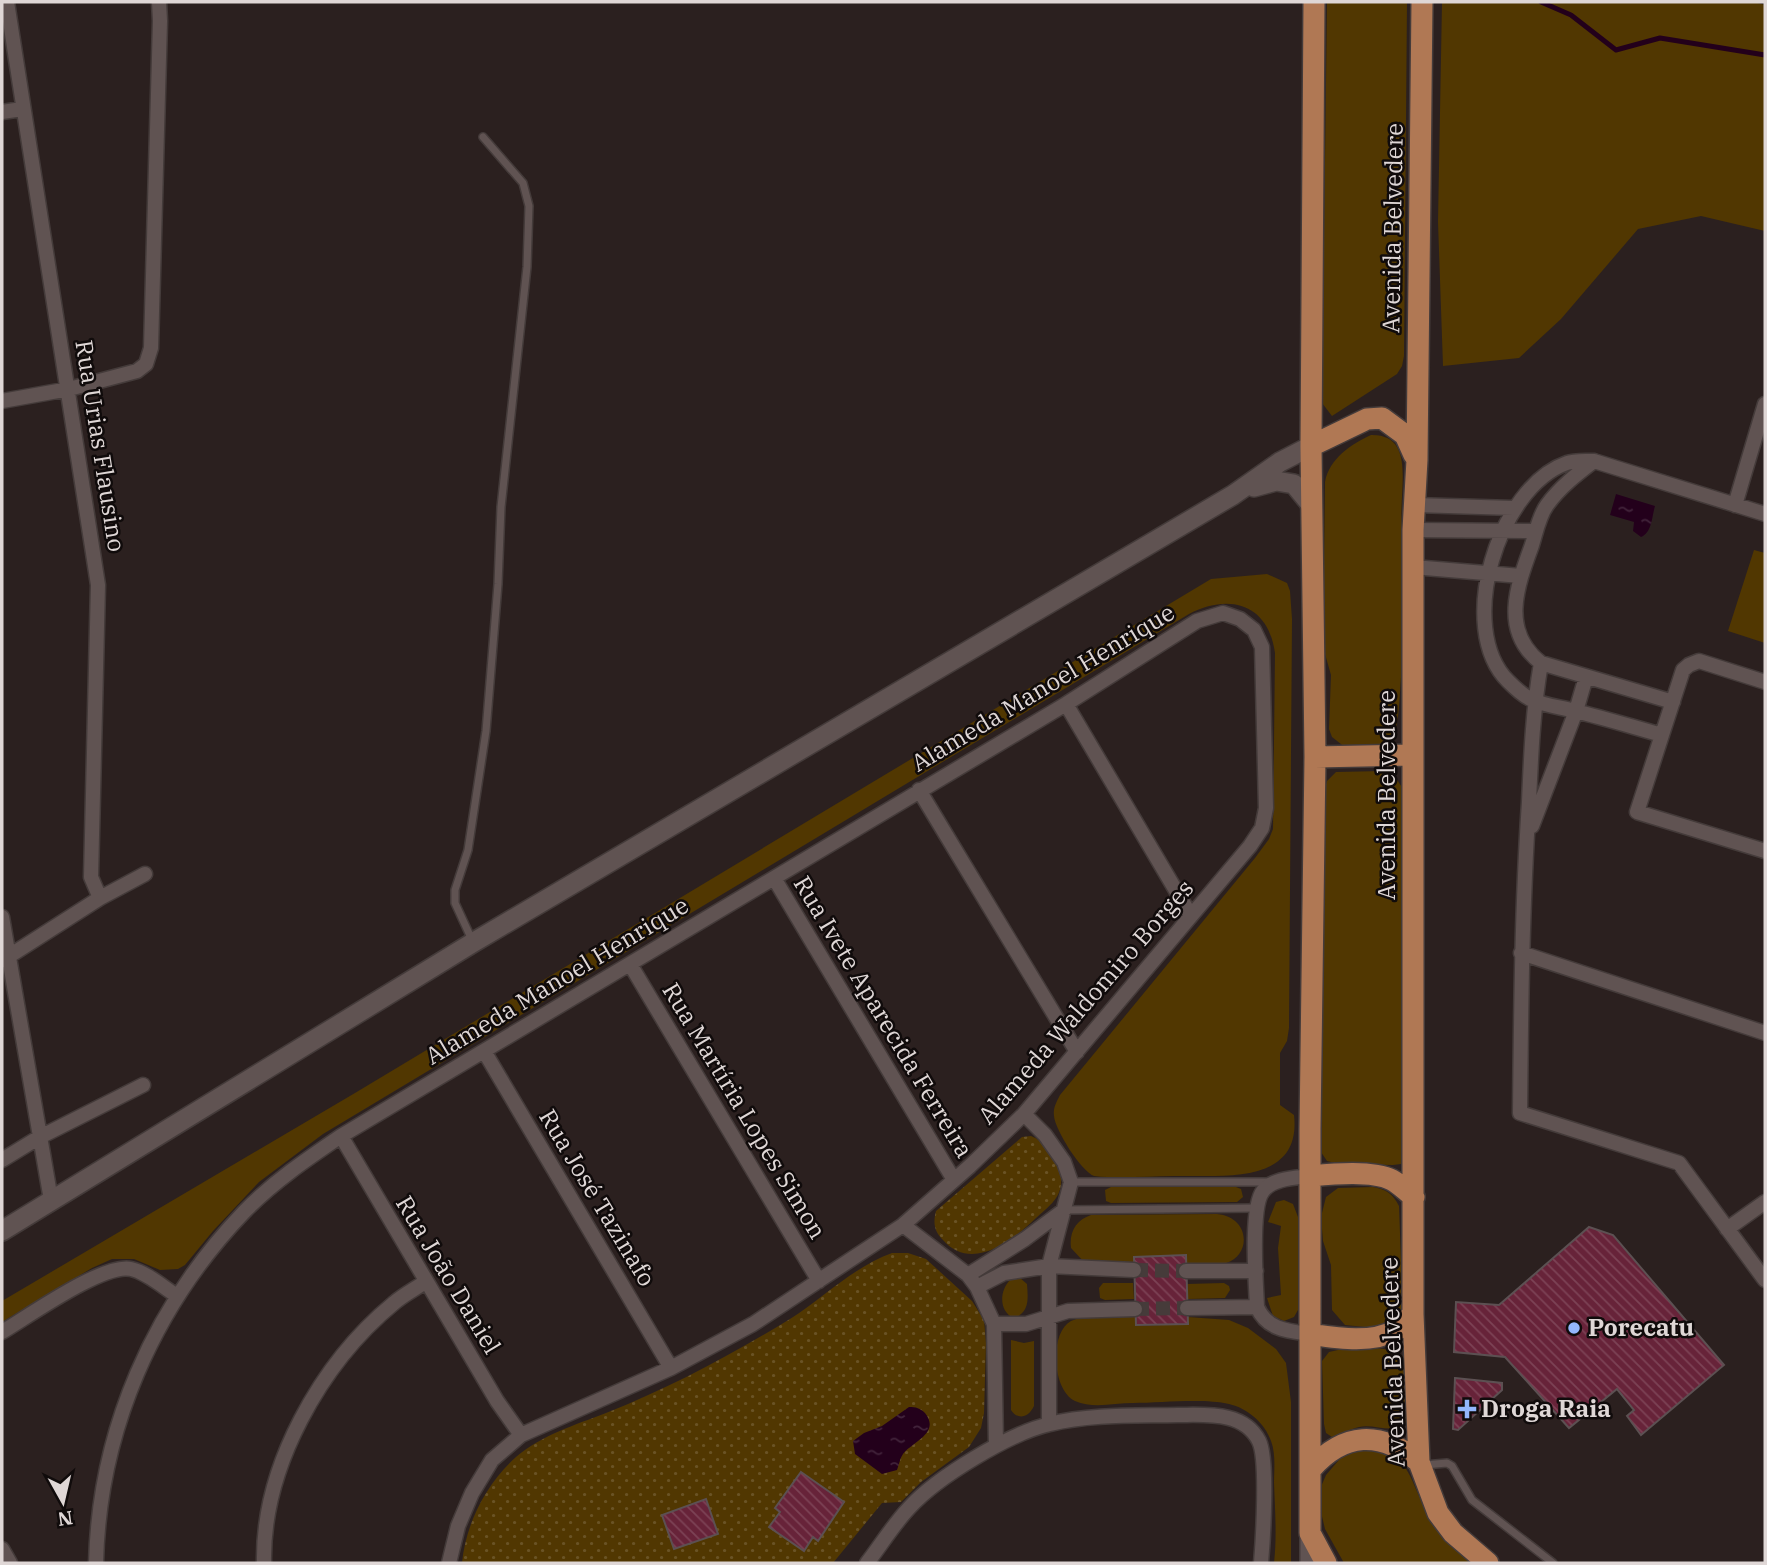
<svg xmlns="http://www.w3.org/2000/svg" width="1767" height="1565" font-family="'IBM Plex Serif',serif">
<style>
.green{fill:#513701}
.park{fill:url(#park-dots)}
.water{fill:url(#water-ripples)}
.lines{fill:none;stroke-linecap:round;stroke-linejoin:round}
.stream{stroke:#23001b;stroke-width:5}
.building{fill:url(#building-back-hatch);stroke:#5c5052;stroke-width:2}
.street-tunnel{stroke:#463b3a;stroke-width:14;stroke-dasharray:14 7;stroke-linecap:butt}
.lane-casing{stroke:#443b3a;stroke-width:10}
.street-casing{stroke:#443b3a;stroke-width:17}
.secondary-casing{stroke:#443b3a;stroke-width:22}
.primary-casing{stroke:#443b3a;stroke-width:24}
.lane{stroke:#605352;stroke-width:7}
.street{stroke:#605352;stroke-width:14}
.secondary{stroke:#605352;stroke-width:19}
.primary{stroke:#b07854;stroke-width:21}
.poi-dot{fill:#93b7fd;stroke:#100b0b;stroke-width:2.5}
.labels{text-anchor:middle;stroke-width:5;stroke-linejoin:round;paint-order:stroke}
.street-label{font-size:24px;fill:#dfd7d6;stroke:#100b0b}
.poi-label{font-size:24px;font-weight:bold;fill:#dfd7d6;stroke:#100b0b;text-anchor:start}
</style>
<defs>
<pattern id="park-dots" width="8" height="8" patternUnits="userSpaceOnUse" patternTransform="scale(1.75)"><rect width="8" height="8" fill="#513701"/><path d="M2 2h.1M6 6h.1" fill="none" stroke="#6a5325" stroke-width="1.8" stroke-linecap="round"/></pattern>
<pattern id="water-ripples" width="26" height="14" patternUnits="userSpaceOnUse" patternTransform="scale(1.75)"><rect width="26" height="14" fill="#23001b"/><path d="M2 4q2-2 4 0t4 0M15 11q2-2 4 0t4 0" fill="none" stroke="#42243b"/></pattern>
<pattern id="building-back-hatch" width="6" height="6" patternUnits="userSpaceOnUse" patternTransform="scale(1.75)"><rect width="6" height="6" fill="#672339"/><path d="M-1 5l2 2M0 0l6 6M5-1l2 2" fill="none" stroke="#7c4255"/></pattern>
</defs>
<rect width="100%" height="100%" fill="#2b201f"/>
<!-- green -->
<path class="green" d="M1327,2H1407L1404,356L1402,366L1397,374L1332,416L1322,403Z
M1442,2H1754L1765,5V231L1701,216L1638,229L1561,319L1519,358L1443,366L1438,222Z
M1371,435C1425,434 1390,511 1406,542L1403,663C1398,683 1403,738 1385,746C1375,751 1357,748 1346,748L1332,737L1329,729L1331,675L1323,647L1325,482C1329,459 1351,444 1371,435Z
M1754,550L1765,553V643L1728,631Z
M1267,574L1287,583L1290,591L1292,619L1289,1028L1287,1041L1280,1053V1105L1294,1115C1302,1186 1221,1175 1175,1176C1148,1176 1120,1179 1094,1176C1081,1171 1055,1130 1054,1116C1053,1108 1056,1103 1060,1095L1255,858L1269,839L1273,829L1275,653C1268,604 1230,593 1189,614L323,1134L259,1182L213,1231L185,1265L178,1269L160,1270L134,1259H112L92,1268L2,1322V1301L355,1093L1211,579Z
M1384,771L1396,778L1403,789L1404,1161L1401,1164L1393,1165L1339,1164L1327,1161L1321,1152L1320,1144L1323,793L1327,781L1336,772Z
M1111,1187H1236L1241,1189L1243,1197L1237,1202L1111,1203L1106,1201L1105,1190Z
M1373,1187C1386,1189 1393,1194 1399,1206L1401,1261L1408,1275L1406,1307L1385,1329L1345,1325L1332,1310L1331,1265L1323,1241L1321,1217L1326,1197L1338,1188Z
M1284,1200L1293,1204L1298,1217V1310L1294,1317L1284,1321L1273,1316L1267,1298L1281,1295L1278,1248L1281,1226L1268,1222L1276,1202Z
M1217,1214C1250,1217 1252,1255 1226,1263C1214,1266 1198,1263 1186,1264L1185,1255L1134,1257V1264L1084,1262L1071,1248C1069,1232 1076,1220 1091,1215Z
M1020,1278L1027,1284C1028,1298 1030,1312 1014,1318C999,1312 999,1291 1010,1280Z
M1103,1283H1133L1134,1299L1105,1300L1100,1298L1099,1288Z
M1224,1283L1229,1286L1230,1290L1225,1298L1188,1299L1187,1284Z
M1135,1317L1136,1326L1188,1324V1317L1229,1320L1248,1328L1276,1349L1286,1363L1291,1402V1563H1274C1277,1537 1275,1510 1274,1483C1274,1470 1276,1454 1271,1441C1265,1423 1247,1408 1229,1404C1203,1398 1160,1403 1133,1403C1114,1403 1093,1409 1075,1401C1052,1390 1049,1333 1071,1321C1088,1313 1116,1317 1135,1317Z
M1011,1340L1024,1343L1034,1341V1406C1029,1417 1018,1421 1011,1410Z
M1338,1350C1357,1350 1393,1342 1406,1360L1407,1421C1397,1436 1374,1423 1359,1427C1349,1429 1341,1435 1332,1437L1326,1433L1324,1424L1322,1361L1329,1352Z
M1372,1449C1414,1459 1408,1480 1427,1511C1439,1530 1461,1547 1476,1563H1344L1325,1529L1320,1508V1489L1326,1475L1344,1454Z"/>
<!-- park -->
<path class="park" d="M1031,1136C1045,1142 1049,1150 1056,1163C1059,1170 1062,1176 1061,1184C1060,1199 1047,1208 1036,1218C1013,1240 972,1273 943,1240C934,1231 933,1223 936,1211L1022,1137Z
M892,1253H908L926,1259L972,1301L984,1320L986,1343L984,1413L981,1428L969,1447L921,1482L901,1502L882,1503L833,1563H462C466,1523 486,1484 516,1457C542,1435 575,1425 606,1413C670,1388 731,1355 790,1319C823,1298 855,1266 892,1253Z"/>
<!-- water -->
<path class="water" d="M1616,494L1655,506C1652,516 1652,533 1641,537L1633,531L1634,522L1610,515Z
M909,1407C916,1407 920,1408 925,1413C941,1433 912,1442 903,1454C900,1458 899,1465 897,1470L882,1474L855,1454L853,1441L864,1433L882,1426Z"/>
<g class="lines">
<!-- stream -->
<path class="stream" d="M1541,2L1571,15L1616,50L1660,38L1765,55"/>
</g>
<!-- building -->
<path class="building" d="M1589,1227L1613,1235L1724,1365L1641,1435L1627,1416L1634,1410L1617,1389L1569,1428L1505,1357L1454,1352L1456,1302L1499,1305Z
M1186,1255L1188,1324L1136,1325L1134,1257Z
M1455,1378L1502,1383V1390L1458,1430L1453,1429Z
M801,1472L844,1502L818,1541L813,1537L804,1551L769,1527L780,1512L775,1508Z
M706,1499L718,1534L674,1549L662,1515Z"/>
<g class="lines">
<!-- street-tunnel -->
<path class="street-tunnel" d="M1134,1270L1186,1271
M1135,1309L1187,1308"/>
<defs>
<path id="lane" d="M473,942L455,903V890L468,850L486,731L498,584L501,507L527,267L529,206L523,183L483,137
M1071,1182H1272
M1064,1210L1257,1208
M1424,1465L1447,1463L1452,1466L1472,1500L1553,1563"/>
<path id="street" d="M7,2L98,585L91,877L100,898
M2,112L22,109
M2,401L69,389L137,371L146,364L151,348L160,21L159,2
M1594,461C1577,474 1560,487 1547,505C1539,516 1536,532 1532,545C1517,586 1500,631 1541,663L1673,702
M1415,505L1513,508
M1735,505L1765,404
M1413,530L1536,531
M1413,567L1521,576
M1541,663C1533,709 1531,755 1529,802C1522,906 1521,1009 1520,1113L1679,1163L1765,1280
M1765,682L1699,661L1689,665L1683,670L1637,812L1765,851
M1066,704L1191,916
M1662,735C1633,727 1604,718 1575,711C1561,707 1546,706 1533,700C1524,697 1515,688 1508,681C1455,628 1498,487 1567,463C1575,460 1586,461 1594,461L1765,514
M919,790L1077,1052
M1532,826L1576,711L1586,677
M774,878L954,1180
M2,917L51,1200
M1521,953L1765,1033
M3,960L100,898L145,874
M630,964L819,1281
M484,1051L671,1368
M1024,1114L1045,1135L1064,1162L1071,1182L1049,1266V1424
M341,1136L497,1401L521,1435
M2,1160L38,1138L143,1085
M1310,1176C1295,1178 1273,1178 1263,1191C1250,1207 1256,1284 1257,1307C1267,1330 1288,1331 1310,1334
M903,1225L968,1275L977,1287L994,1324L996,1445
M1727,1229L1765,1202
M1186,1271H1256
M968,1275L1025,1239L1064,1210
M977,1287L1004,1273L1049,1266L1134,1270
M1187,1308L1257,1307
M994,1324H1026L1068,1311L1135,1309
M2,1332C29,1316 103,1263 131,1269C146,1272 163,1287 177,1296
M2,1549L10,1563
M96,1563C99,1431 153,1307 244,1212C273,1182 307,1159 341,1136L1066,704L1197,621L1223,613L1240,619L1254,630L1262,647L1266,808L1262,828L1250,846L1024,1114L970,1166L903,1225L753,1324L671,1368L521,1435L492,1460L472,1493L458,1526L449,1563
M264,1563C262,1467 321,1363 394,1303C403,1295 415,1289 425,1282
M867,1563C881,1545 893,1525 909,1508C937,1477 1010,1433 1050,1424C1090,1414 1137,1416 1178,1415C1206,1415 1244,1411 1259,1441C1268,1459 1263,1540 1261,1563"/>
<path id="secondary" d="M1254,487L1276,481L1294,484L1312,506
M2,1231L474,942L1233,495L1280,462L1311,446
M1310,1563V1533"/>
<path id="primary" d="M1314,2L1311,446L1315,757L1310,1129V1533L1326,1563
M1422,2L1417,460L1413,530V1314L1419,1462L1438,1513L1453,1533L1488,1563
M1311,446L1367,419L1382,418L1405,435L1414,455
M1315,757L1412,755
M1310,1176C1332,1174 1372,1170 1392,1180C1400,1184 1407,1192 1414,1197
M1310,1334C1337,1338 1372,1344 1396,1330C1402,1327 1407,1319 1413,1314
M1311,1469C1344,1432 1380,1430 1419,1462"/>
</defs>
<!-- lane casing -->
<use href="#lane" class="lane-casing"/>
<!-- street casing -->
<use href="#street" class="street-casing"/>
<!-- secondary casing -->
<use href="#secondary" class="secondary-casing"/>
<!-- primary casing -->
<use href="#primary" class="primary-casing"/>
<!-- lane -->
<use href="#lane" class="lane"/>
<!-- street -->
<use href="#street" class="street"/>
<!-- secondary -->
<use href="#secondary" class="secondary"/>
<!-- primary -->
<use href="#primary" class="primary"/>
</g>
<!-- markers -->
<g class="poi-dot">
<circle cx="1574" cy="1328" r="7"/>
<path d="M1463.5 1398.5h7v7h7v7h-7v7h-7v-7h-7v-7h7z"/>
</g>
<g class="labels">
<!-- street labels -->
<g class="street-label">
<text transform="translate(1393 228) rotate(-89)" y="8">Avenida Belvedere</text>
<text transform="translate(100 446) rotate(81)" y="8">Rua Urias Flausino</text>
<text transform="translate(1043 688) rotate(-31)" y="8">Alameda Manoel Henrique</text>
<text transform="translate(1387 795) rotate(-90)" y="8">Avenida Belvedere</text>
<text transform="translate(557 981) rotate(-31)" y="8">Alameda Manoel Henrique</text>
<text transform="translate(1086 1002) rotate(-49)" y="8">Alameda Waldomiro Borges</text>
<text transform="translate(883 1017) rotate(59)" y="8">Rua Ivete Aparecida Ferreira</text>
<text transform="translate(744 1111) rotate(59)" y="8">Rua Martíria Lopes Simon</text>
<text transform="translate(597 1198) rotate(59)" y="8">Rua José Tazinafo</text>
<text transform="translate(448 1275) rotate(59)" y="8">Rua João Daniel</text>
<text transform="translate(1393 1362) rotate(-92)" y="8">Avenida Belvedere</text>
</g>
<!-- poi labels -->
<g class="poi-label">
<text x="1588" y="1336">Porecatu</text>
<text x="1481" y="1417">Droga Raia</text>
</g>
</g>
<!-- border -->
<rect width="1767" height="1565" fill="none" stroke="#dfd7d6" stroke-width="7"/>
<!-- north arrow -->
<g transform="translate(63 1502) rotate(172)" stroke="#100b0b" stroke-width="5" paint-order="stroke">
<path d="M0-5L12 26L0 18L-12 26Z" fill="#dfd7d6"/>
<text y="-10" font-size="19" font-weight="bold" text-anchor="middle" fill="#dfd7d6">N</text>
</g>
</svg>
